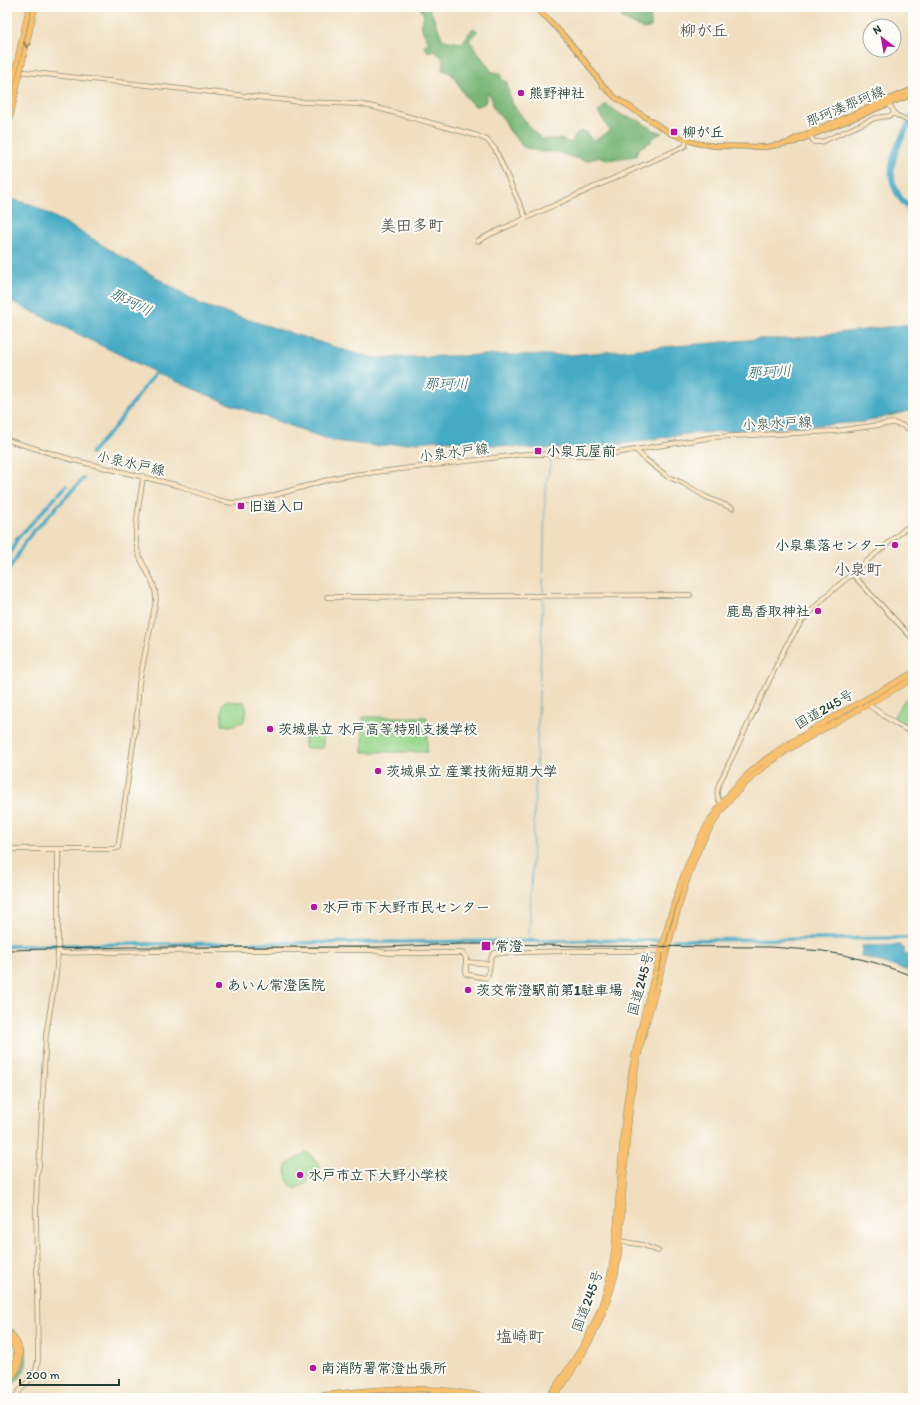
<svg xmlns="http://www.w3.org/2000/svg" width="920" height="1405" font-family="Itim,'Klee One',sans-serif">
<style>
.green{fill:#96d58a;stroke:#5a895f}
.forest{fill:#78b676;stroke:#4c7a55}
.water{fill:#45aac4;stroke:#32747c}
.lines{fill:none;stroke-linecap:round;stroke-linejoin:round}
.stream{stroke:#45aac4;stroke-width:1}
.canal{stroke:#45aac4;stroke-width:3.5}
.river{stroke:#45aac4;stroke-width:6}
.secondary-casing{stroke:#888e7a;stroke-width:5.5}
.primary-casing{stroke:#888e7a;stroke-width:6}
.highway-casing{stroke:#888e7a;stroke-width:6}
.secondary{stroke:#fce5c4;stroke-width:4}
.primary{stroke:#f8bf6c;stroke-width:4.5}
.highway{stroke:#f8bf6c;stroke-width:5}
.rail{stroke:#1f3d34;stroke-width:1}
.highway-bridge-casing{stroke:#888e7a;stroke-width:6;stroke-linecap:butt}
.highway-bridge{stroke:#f8bf6c;stroke-width:5}
.oneway{stroke:#81784d}
.poi-dot{fill:#b5179e;stroke:#fdfcf7;stroke-width:1.5}
.labels{text-anchor:middle;stroke-width:4;stroke-linejoin:round;paint-order:stroke}
.poi-label{font-size:14px;font-weight:bold;fill:#1f3d34;stroke:#fdfcf7;text-anchor:start}
.street-label{font-size:14px;fill:#1f3d34;stroke:#fdfcf7}
.water-label{font-size:15px;font-style:italic;fill:#2c6366;stroke:#fdfcf7}
.quarter-label{font-size:16px;font-weight:bold;fill:#5d5e57;stroke:#fdfcf7}
</style>
<rect width="100%" height="100%" fill="#fdfcf7"/>
<filter id="ink" filterUnits="userSpaceOnUse"><feTurbulence type="fractalNoise" baseFrequency=".025" numOctaves="2"/><feDisplacementMap in="SourceGraphic" scale="8" xChannelSelector="R" yChannelSelector="G"/><feConvolveMatrix kernelMatrix="1 2 1 2 8 2 1 2 1" color-interpolation-filters="sRGB"/></filter>
<filter id="wash" filterUnits="userSpaceOnUse"><feTurbulence type="fractalNoise" baseFrequency=".012" numOctaves="4" result="noise"/><feDisplacementMap in="SourceGraphic" scale="16" xChannelSelector="R" yChannelSelector="G"/><feGaussianBlur stdDeviation="0.9" result="paint"/><feColorMatrix in="noise" values="0 0 0 0 0 0 0 0 0 0 0 0 0 0 0 0 0 1.4 0 .05"/><feComposite in="paint" operator="in"/></filter>
<g filter="url(#wash)">
<rect width="100%" height="100%" fill="#f0debf"/>
<!-- green -->
<path class="green" d="M905,699L913,703V719L907,728L892,719Z
M225,701L244,702L247,711L243,722L230,726L222,725V705Z
M363,717H427V752H363Z
M305,729H323V748H305Z
M306,1152C310,1155 315,1158 318,1163C325,1175 303,1185 295,1189C285,1181 287,1178 286,1166Z"/>
<!-- forest -->
<path class="forest" d="M420,7H429L443,40L462,43L473,28L478,31L469,40L492,72L501,73V79L507,82L511,102L535,133L542,139H560L571,143L577,133L585,131L593,141L610,131L598,112L606,104L623,116L638,120L654,130L662,133L651,139V142L638,149L636,156L607,160L600,157L586,161L555,152H541L523,147L508,129L505,121L493,108L492,99L488,92L485,103L477,107C463,100 460,83 451,74C449,72 445,71 442,70L443,59L434,50L428,52L424,46L429,42C424,33 418,27 424,16Z
M627,7C645,7 652,6 651,27L644,29L622,19L621,16Z
M7,1326C25,1335 33,1360 21,1376C17,1382 12,1385 7,1389V1384C29,1370 31,1342 7,1329Z"/>
<!-- water -->
<path class="water" d="M7,198L30,204L66,223L202,305L354,353L374,358L488,355H569L759,339H789L913,324V410L864,422L685,434L609,446L537,449L439,440L376,446L333,441L229,404L161,375L7,299Z
M901,945L902,948H904V955H908L909,953V955L912,956L909,971L861,956L862,946Z"/>
<g class="lines">
<!-- stream -->
<path class="stream" d="M543,593L545,491L552,455
M529,941L543,598"/>
<!-- canal -->
<path class="canal" d="M91,453L114,428L158,369
M59,494L66,486
M7,560L17,539L56,497
M7,574L23,545L32,533L84,478
M889,938H913
M832,939L888,938
M673,940L829,939
M7,946L131,944L660,940"/>
<!-- river -->
<path class="river" d="M913,116C894,152 876,179 913,212"/>
</g>
</g>
<g filter="url(#ink)">
<g class="lines">
<defs>
<path id="secondary" d="M7,70L303,102L359,104L374,107L478,136L487,140L495,149L526,218
M889,104L896,115L913,123
M811,137L814,142H822L875,118L889,116L894,113
M478,241L491,234L683,147L685,146L686,140
M7,440L73,460L180,486L218,500L232,503L248,502L265,498L330,479L344,476L525,454L588,455L616,453L714,437L836,431L893,423L901,425L913,431
M636,450L645,459L668,477L683,483L706,497L732,508
M852,574L913,639
M327,597L690,595
M867,704L896,724L913,733
M723,805C716,799 716,792 719,784L786,646L802,621L826,596L913,522
M7,849H111L118,848L136,725L139,683L156,600C156,578 141,568 137,548C133,529 141,496 143,476
M58,953L215,950H371L388,953H462L466,957V974L485,978L488,976L491,958L494,953L569,951H667
M467,962L490,964
M620,1241L643,1245L658,1251
M15,1398C23,1382 36,1381 38,1360L36,1208L37,1174L39,1166L46,1034L56,975L58,953V849"/>
<path id="primary" d="M534,7L548,19L566,38L582,57L603,86L616,98L670,133L696,143L715,146L766,147L795,142L913,94
M788,143L794,139L913,89"/>
<path id="highway" d="M7,1332C25,1344 24,1368 7,1380
M7,1336C19,1347 20,1365 7,1376
M299,1398C363,1390 426,1382 490,1398
M345,1398L412,1394L462,1398
M548,1398C557,1384 568,1370 577,1355C590,1336 599,1314 606,1292C614,1264 616,1236 618,1207C620,1176 622,1146 625,1116C630,1068 642,1022 654,976C673,906 688,834 741,781C762,759 788,744 815,728C847,709 880,691 913,673
M554,1398C581,1360 604,1321 615,1276C620,1254 621,1231 622,1208C625,1166 627,1125 633,1084C640,1038 655,995 667,951C684,889 693,838 740,789C769,759 795,745 831,725C858,710 886,694 913,679"/>
</defs>
<!-- secondary casing -->
<use href="#secondary" class="secondary-casing"/>
<!-- primary casing -->
<use href="#primary" class="primary-casing"/>
<!-- highway casing -->
<use href="#highway" class="highway-casing"/>
<!-- secondary -->
<use href="#secondary" class="secondary"/>
<!-- primary -->
<use href="#primary" class="primary"/>
<!-- highway -->
<use href="#highway" class="highway"/>
<!-- rail -->
<path class="rail" d="M7,950L130,947H385L460,944H511L578,946L770,947L823,951L848,956L876,963L913,976"/>
<defs>
<path id="highway-bridge" d="M7,107L29,7
M7,131L35,7"/>
</defs>
<!-- highway-bridge casing -->
<use href="#highway-bridge" class="highway-bridge-casing"/>
<!-- highway-bridge -->
<use href="#highway-bridge" class="highway-bridge"/>
</g>
<!-- one-way arrows -->
<defs><path id="oneway-chevron" d="M-2-3.5L2.5 0L-2 3.5" fill="none" stroke-width="1.6" stroke-linecap="round" stroke-linejoin="round"/></defs>
<use class="oneway" href="#oneway-chevron" transform="translate(27 45) rotate(102)"/>
</g>
<!-- markers -->
<g class="poi-dot">
<circle cx="521" cy="93" r="4"/>
<rect x="670" y="128" width="8" height="8" rx="2"/>
<rect x="534" y="447" width="8" height="8" rx="2"/>
<rect x="237" y="502" width="8" height="8" rx="2"/>
<circle cx="895" cy="545" r="4"/>
<circle cx="818" cy="611" r="4"/>
<circle cx="270" cy="729" r="4"/>
<circle cx="378" cy="771" r="4"/>
<circle cx="314" cy="907" r="4"/>
<rect x="481" y="941" width="10" height="10" rx="2"/>
<circle cx="219" cy="985" r="4"/>
<circle cx="468" cy="990" r="4"/>
<circle cx="300" cy="1175" r="4"/>
<circle cx="313" cy="1368" r="4"/>
</g>
<g class="labels">
<!-- poi labels -->
<g class="poi-label">
<text x="529" y="98">熊野神社</text>
<text x="682" y="137">柳が丘</text>
<text x="546" y="456">小泉瓦屋前</text>
<text x="249" y="511">旧道入口</text>
<text x="887" y="550" text-anchor="end">小泉集落センター</text>
<text x="810" y="616" text-anchor="end">鹿島香取神社</text>
<text x="278" y="734">茨城県立 水戸高等特別支援学校</text>
<text x="386" y="776">茨城県立 産業技術短期大学</text>
<text x="322" y="912">水戸市下大野市民センター</text>
<text x="495" y="951">常澄</text>
<text x="227" y="990">あいん常澄医院</text>
<text x="476" y="995">茨交常澄駅前第1駐車場</text>
<text x="308" y="1180">水戸市立下大野小学校</text>
<text x="321" y="1373">南消防署常澄出張所</text>
</g>
<!-- street labels -->
<g class="street-label">
<text transform="translate(845 106) rotate(-23)" y="5">那珂湊那珂線</text>
<text transform="translate(777 423) rotate(-3)" y="5">小泉水戸線</text>
<text transform="translate(454 452) rotate(-7)" y="5">小泉水戸線</text>
<text transform="translate(131 463) rotate(13)" y="5">小泉水戸線</text>
<text transform="translate(824 709) rotate(-30)" y="5">国道245号</text>
<text transform="translate(640 984) rotate(-75)" y="5">国道245号</text>
<text transform="translate(587 1301) rotate(-70)" y="5">国道245号</text>
</g>
<!-- water labels -->
<g class="water-label">
<text transform="translate(131 302) rotate(26)" y="5">那珂川</text>
<text transform="translate(769 372) rotate(-3)" y="5">那珂川</text>
<text x="446" y="389">那珂川</text>
</g>
<!-- quarter labels -->
<g class="quarter-label">
<text x="704" y="36">柳が丘</text>
<text x="412" y="231">美田多町</text>
<text x="858" y="575">小泉町</text>
<text x="520" y="1342">塩崎町</text>
</g>
</g>
<!-- margin -->
<rect width="920" height="1405" fill="none" stroke="#fdfcf7" stroke-width="24"/>
<!-- north arrow -->
<g transform="translate(882 38) rotate(329)"><circle r="19" fill="#fdfcf7" stroke="#a4b0a9"/>
<path d="M0-3L7 15L0 10L-7 15Z" fill="#b5179e"/>
<text y="-6" font-size="11" font-weight="bold" text-anchor="middle" fill="#1f3d34">N</text>
</g>
<!-- scale -->
<path d="M20 1379v6h99v-6" fill="none" stroke="#1f3d34" stroke-width="2"/>
<text x="26" y="1379" font-size="12" fill="#1f3d34" stroke="#fdfcf7" stroke-width="3" paint-order="stroke">200 m</text>
</svg>
